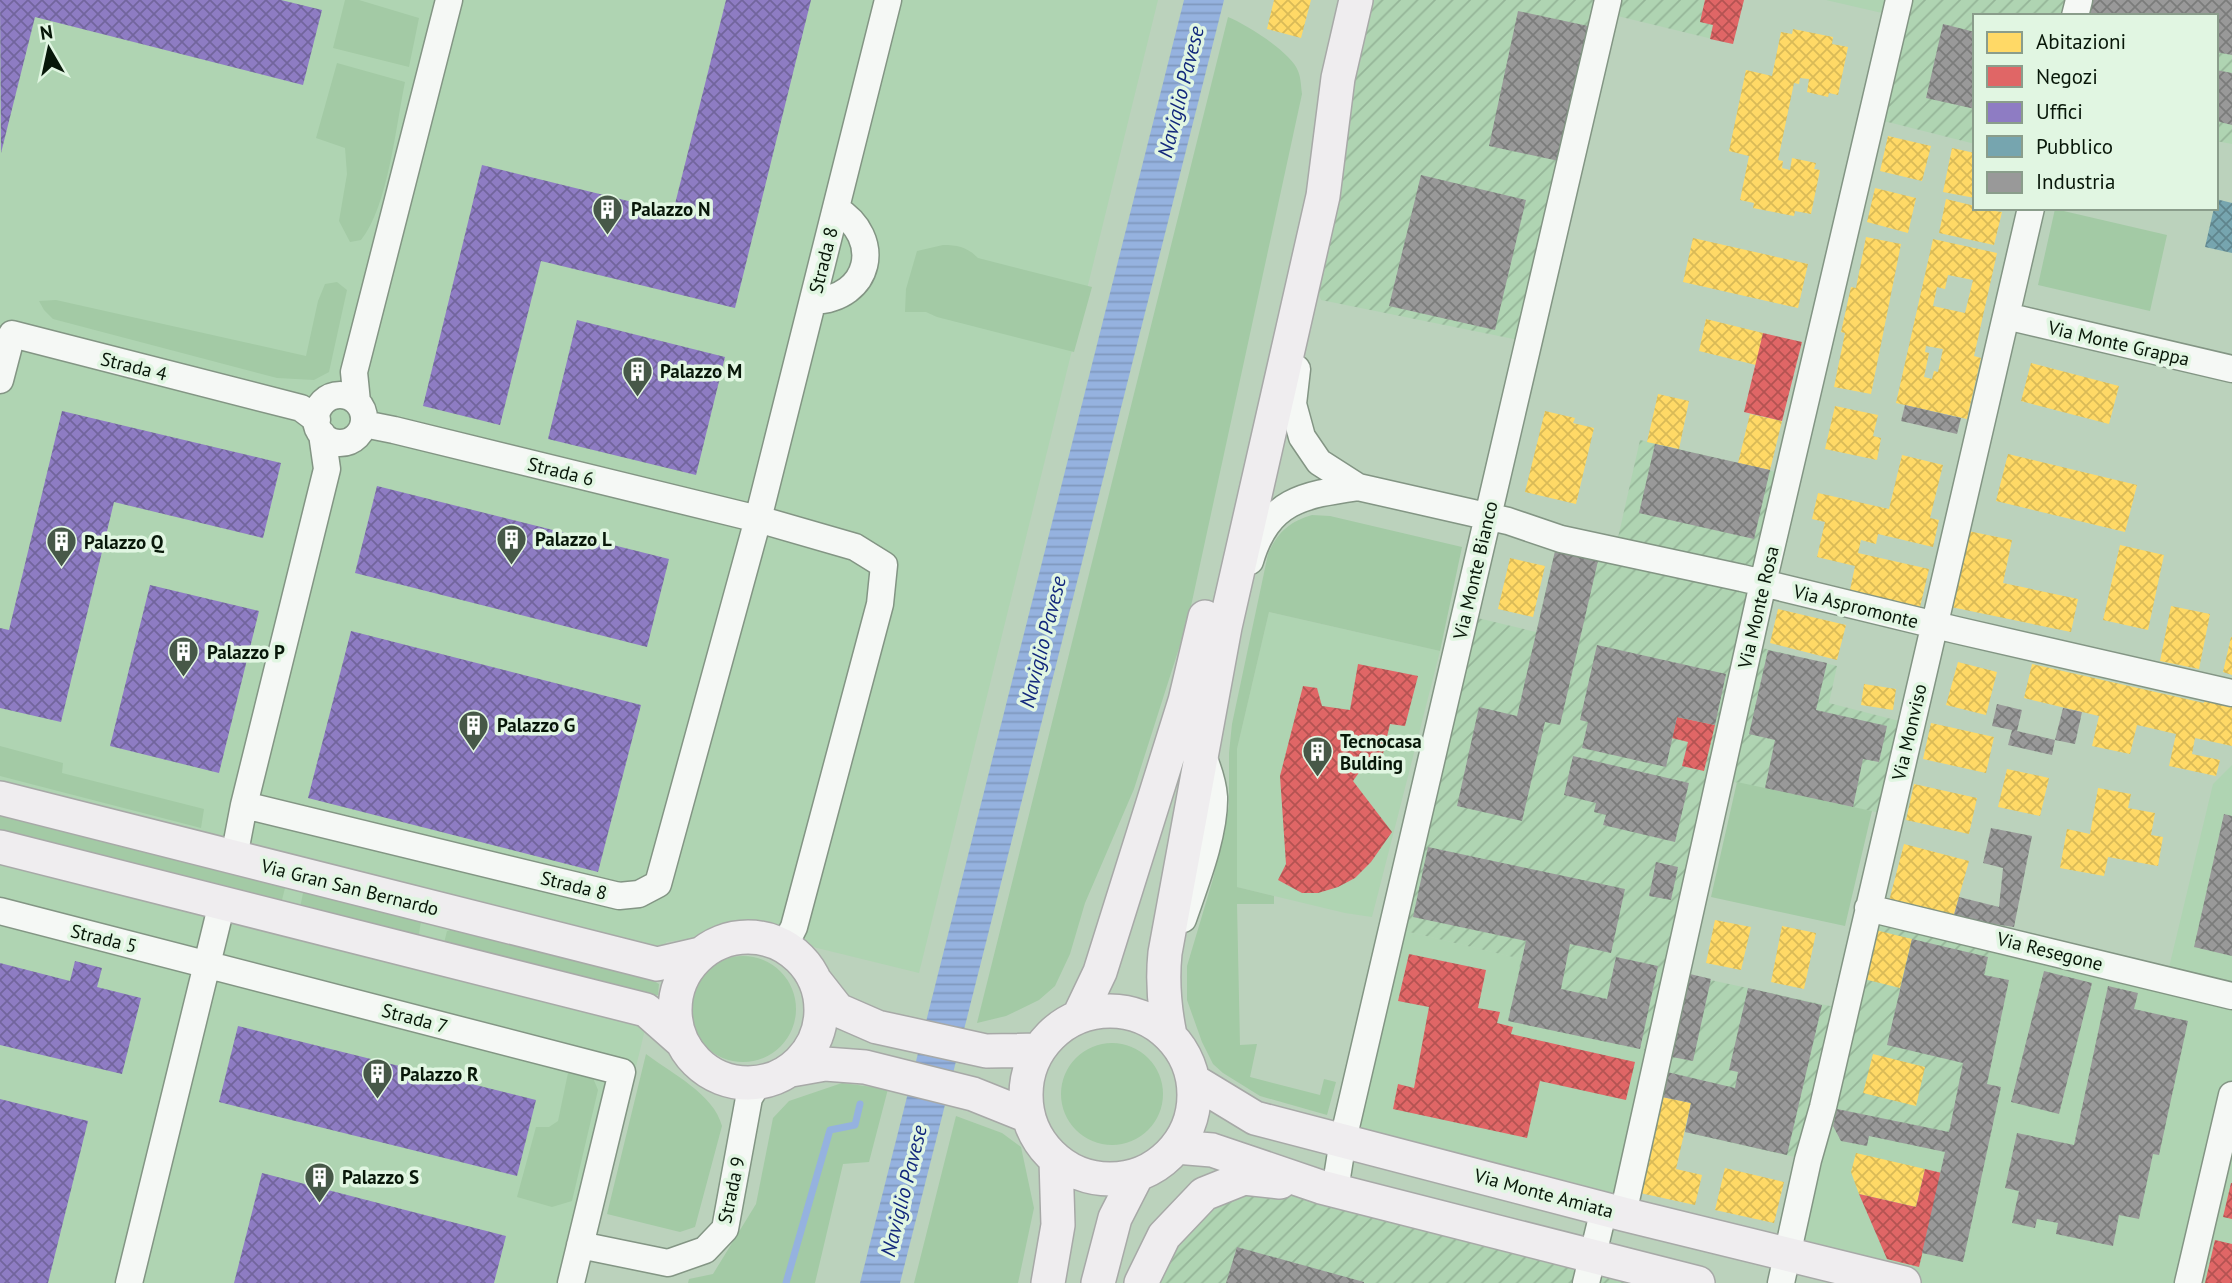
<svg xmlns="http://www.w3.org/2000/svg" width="2232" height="1283" font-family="'PT Sans',sans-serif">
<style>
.built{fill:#afd4b2}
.industrial{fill:url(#industrial-furrows)}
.green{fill:#a3caa5}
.water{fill:url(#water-rules)}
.homes{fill:url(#homes-cross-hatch);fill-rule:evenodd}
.shops{fill:url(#shops-cross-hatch)}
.offices{fill:url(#offices-cross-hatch)}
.public{fill:url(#public-cross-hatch)}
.industry{fill:url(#industry-cross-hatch)}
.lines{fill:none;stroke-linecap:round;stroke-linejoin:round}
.stream{stroke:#95b2df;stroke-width:7}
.minor-casing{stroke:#839584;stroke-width:29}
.major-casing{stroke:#a7a9a7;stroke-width:36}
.minor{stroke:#f5f8f5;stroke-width:26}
.major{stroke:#efedef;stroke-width:33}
.labels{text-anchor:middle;stroke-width:7;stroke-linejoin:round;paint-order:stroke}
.poi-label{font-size:19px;font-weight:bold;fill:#081709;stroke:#e1f6e2;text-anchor:start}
.street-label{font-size:19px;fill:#081709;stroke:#e1f6e2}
.water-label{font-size:21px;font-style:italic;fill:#12287c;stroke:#e1f6e2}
</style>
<defs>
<pattern id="industrial-furrows" width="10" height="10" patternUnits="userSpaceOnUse" patternTransform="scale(1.75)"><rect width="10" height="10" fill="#afd4b2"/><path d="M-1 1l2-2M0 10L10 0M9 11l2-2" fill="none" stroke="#95b598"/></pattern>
<pattern id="water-rules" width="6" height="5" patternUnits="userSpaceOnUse" patternTransform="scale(1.75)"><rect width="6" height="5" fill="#95b2df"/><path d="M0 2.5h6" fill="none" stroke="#7f98be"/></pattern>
<pattern id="homes-cross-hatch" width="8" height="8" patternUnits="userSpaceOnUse" patternTransform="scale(1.75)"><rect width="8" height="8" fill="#ffd966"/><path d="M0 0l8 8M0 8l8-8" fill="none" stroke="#d9ba57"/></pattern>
<pattern id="shops-cross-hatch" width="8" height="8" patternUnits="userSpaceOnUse" patternTransform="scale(1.75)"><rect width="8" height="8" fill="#e06666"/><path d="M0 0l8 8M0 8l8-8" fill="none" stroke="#b45352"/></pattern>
<pattern id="offices-cross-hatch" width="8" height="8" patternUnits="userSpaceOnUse" patternTransform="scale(1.75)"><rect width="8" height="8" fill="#8e7cc3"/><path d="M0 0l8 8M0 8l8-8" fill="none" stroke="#72659d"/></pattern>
<pattern id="public-cross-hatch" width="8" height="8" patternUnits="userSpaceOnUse" patternTransform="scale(1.75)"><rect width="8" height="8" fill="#76a5af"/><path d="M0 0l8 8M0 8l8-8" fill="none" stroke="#5f858d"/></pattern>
<pattern id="industry-cross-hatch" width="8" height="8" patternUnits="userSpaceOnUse" patternTransform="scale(1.75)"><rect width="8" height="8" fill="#999"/><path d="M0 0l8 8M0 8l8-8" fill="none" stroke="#7b7c7b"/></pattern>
</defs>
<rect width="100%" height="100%" fill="#bbd2bc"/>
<!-- built -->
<path class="built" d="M0,0H1158L919,973L809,946L740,932L666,942L584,1283H0Z
M1826,0H1899L1895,16Z
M1269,612L1440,651L1372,917L1345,913L1237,887V749Z
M2232,765V1283H1904L1788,1255L1823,1107L1837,1109L1963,1062L1994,937L2166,980L2213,784Z
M1393,928L1522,959L1509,1021L1659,1053L1623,1214L1343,1140Z"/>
<!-- industrial -->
<path class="industrial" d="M1356,0H1744L1733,44L1605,13L1528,342L1321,300L1308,266Z
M1899,0H2232V144L2216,141V16H1975V144L1872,118Z
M1640,440L1789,475L1750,645L1837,666L1829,703L1911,724L1890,815L1720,779L1678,973L1844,1009L1868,908L1994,937L1963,1062L1949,1132L1823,1107L1808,1160L1685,1132L1691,1103L1650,1094L1658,1053L1508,1021L1521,959L1393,928L1465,615L1536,632L1555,551L1561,539L1615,551Z
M1239,1191L1297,1194L1644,1283H1155L1173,1244L1207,1207Z"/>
<!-- green -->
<path class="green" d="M345,0H359L419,18L409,67L333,48Z
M1228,17C1246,24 1292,53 1298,71C1301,78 1301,87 1302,94L1188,620L1134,789L1085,903L1070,954L1055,986L1039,1000L1006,1016L977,1023Z
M337,63L405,82C396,125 388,207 361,240L350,242L339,221L347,174L345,148L316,138Z
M2055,209L2167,235L2150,311L2038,285Z
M943,245C958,245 967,247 978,258L1092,287L1074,352L937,317L926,312H905L906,289L917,251Z
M337,282L347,290L329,372L314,380L277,378L53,319L44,310L39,301L56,300L306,356L318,301L325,284Z
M1312,515L1330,516L1462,547L1440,651L1269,612L1237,749V887L1274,896V904H1237L1240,1045L1257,1044L1250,1077L1320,1095L1324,1079L1336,1082L1327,1115L1260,1096L1223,1073L1213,1064L1202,1042L1187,1000V966L1213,879L1229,806V753L1232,724L1268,554C1278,532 1289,522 1312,515Z
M0,746L63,763L62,773L204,809L201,828L0,776Z
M1737,782L1872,811L1845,926L1711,897Z
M0,812L286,884L281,904L0,834Z
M304,888L421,921L419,934L411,936L300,908Z
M462,927L649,978L659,984L658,995L646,998L444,943L447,931Z
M690 1009a53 53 0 1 1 106 0a53 53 0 1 1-106 0Z
M1061 1094a51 51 0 1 1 102 0a51 51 0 1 1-102 0Z
M646,1054C671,1073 714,1094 722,1126L695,1227L680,1232L607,1214Z
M568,1073H586L593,1078L598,1090L572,1201L552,1207L517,1197L536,1127H549L558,1121Z
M842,1083L888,1089L869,1162L843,1164L815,1283H688L689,1279L713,1274L756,1204L773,1118L789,1101Z
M956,1116L1002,1133L1021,1147L1034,1208L1018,1283H914Z"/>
<!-- water -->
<path class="water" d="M1184,0H1224L900,1283H860Z"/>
<!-- homes -->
<path class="homes" d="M1274,0H1311L1301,38L1267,29Z
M1793,29L1833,37L1832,44L1848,47L1838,95L1829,93L1828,97L1807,92L1809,79L1800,78L1799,84L1794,83L1778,160L1783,161L1782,168L1790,170L1792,158L1816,163L1814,169L1820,170L1811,214L1795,211L1794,216L1753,208L1754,203L1740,200L1749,156L1729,151L1746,70L1772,76L1781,32L1792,34Z
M1888,136L1931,146L1922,181L1880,171Z
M1952,148L1975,153V198L1943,192Z
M1875,188L1916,198L1908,233L1867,222Z
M1946,199L1975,206V208L2002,212L1994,245L1939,233Z
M1866,237L1901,244L1871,394L1834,387L1845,333L1841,332L1851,287L1856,288Z
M1693,238L1808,264L1798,308L1683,282Z
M1933,239L1997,253L1974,356L1981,358L1967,419L1896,403ZM1948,275L1973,280L1965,313L1933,306L1937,287L1945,289ZM1926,346L1943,349L1938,372L1934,371L1932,379L1924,377L1929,353L1925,352Z
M1706,319L1763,333L1756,365L1699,351Z
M2031,363L2119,386L2109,424L2021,401Z
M1658,394L1689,401L1679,449L1647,442Z
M1835,406L1878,415L1873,436L1881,438L1877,460L1825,449Z
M1545,411L1575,418L1573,423L1594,428L1576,504L1525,492Z
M1750,414L1782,421L1770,470L1738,463Z
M2008,454L2137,485L2125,532L1996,501Z
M1902,455L1943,465L1930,518L1939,520L1933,547L1878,534L1876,544L1861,540L1858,553L1929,569L1920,607L1850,590L1855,566L1817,557L1825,522L1812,519L1818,493L1889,509Z
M1968,531L2012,540L2003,583L2078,599L2071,632L1951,607Z
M2120,545L2164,555L2148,630L2103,620Z
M1510,558L1545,566L1533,617L1498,609Z
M2171,606L2210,614L2199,669L2160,661Z
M1778,609L1846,625L1837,660L1770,643Z
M2231,637H2232V675L2223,672Z
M1958,662L1997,672L1986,715L1946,705Z
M2032,664L2204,703L2205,696L2232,702V746L2195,738L2192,754L2220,760L2216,776L2169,766L2176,734L2137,725L2130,754L2092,746L2099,716L2024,698Z
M1864,684L1896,689L1893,710L1861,705Z
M1931,723L1994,737L1986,773L1923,759Z
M2007,769L2049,778L2040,816L1998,807Z
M1914,784L1977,798L1969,834L1906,820Z
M2098,788L2131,794L2128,808L2155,813L2151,835L2163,837L2158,866L2108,857L2104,876L2060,868L2067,829L2090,834Z
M1904,844L1969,861L1953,918L1889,901Z
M1715,920L1751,927L1741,970L1706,963Z
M1782,926L1816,933L1804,989L1771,982Z
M1871,929L1912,939L1900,988L1860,978Z
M1873,1054L1925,1067L1916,1106L1863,1093Z
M1662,1097L1691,1103L1676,1169L1702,1175L1695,1205L1640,1193Z
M1856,1153L1925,1169L1916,1207L1859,1194L1851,1172Z
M1725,1168L1784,1182L1774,1223L1715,1210Z"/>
<!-- shops -->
<path class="shops" d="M1705,0H1744L1733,44L1710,39L1713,25L1700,22Z
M1763,333L1802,342L1782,421L1744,412Z
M1358,664L1418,676L1405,726L1390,724L1379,771L1363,767L1353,781L1392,832L1371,862L1355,878L1338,887L1318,893H1302L1278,880L1286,864L1280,776L1303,686L1317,688L1322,706L1350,710Z
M1677,717L1715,725L1704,771L1682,766L1688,742L1672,738Z
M1409,954L1486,970L1478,1008L1500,1012L1497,1023L1513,1027L1511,1034L1635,1062L1626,1100L1540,1081L1527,1138L1393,1109L1398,1084L1414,1088L1429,1007L1398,1001Z
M1925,1169L1942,1173L1919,1267L1887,1259L1859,1194L1916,1207Z
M2231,1183H2232V1219L2223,1217Z
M2215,1240L2232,1244V1283H2205Z"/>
<!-- offices -->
<path class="offices" d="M0,0H281L322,10L303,85L35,17L1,153Z
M726,0H811L735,308L541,261L500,425L423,406L482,165L673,212Z
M577,320L725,357L696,475L548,439Z
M62,411L281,463L263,538L114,502L61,722L0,708V628L9,630Z
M377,486L669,559L647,647L355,573Z
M150,585L259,611L219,773L110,746Z
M351,631L641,705L598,872L308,798Z
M75,961L102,968L97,987L141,998L122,1074L0,1045V963L70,981Z
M238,1026L536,1100L517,1176L219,1102Z
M0,1099L88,1121L48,1283H0Z
M262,1173L506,1236L494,1283H234Z"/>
<!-- public -->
<path class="public" d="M2216,199L2232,203V253L2205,247L2214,208H2216Z"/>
<!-- industry -->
<path class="industry" d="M2089,0H2232V55L2216,52V16H2085Z
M1518,11L1588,26L1559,161L1489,146Z
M1943,24L1975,32V109L1926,98Z
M2216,70L2232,73V125L2216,121Z
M1421,175L1526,200L1495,330L1389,306Z
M1905,405L1961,418L1957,434L1901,421Z
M1655,444L1770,470L1754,539L1639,513Z
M1555,551L1598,561L1560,725L1545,722L1522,821L1457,806L1479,707L1517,716Z
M1597,645L1726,674L1715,725L1677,717L1666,767L1582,748L1588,722L1580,720Z
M1768,650L1827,663L1816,710L1887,726L1879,762L1863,759L1853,807L1765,788L1775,740L1749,734Z
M1997,704L2022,710L2017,731L2055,740L2063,708L2082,712L2075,744L2055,740L2052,755L2008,745L2012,730L1992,726Z
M1573,756L1689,783L1675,842L1603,825L1606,815L1594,812L1596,803L1564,795Z
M2224,814L2232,816V956L2194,947Z
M1991,828L2032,836L2014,927L1953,918L1959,897L1999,907L2003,868L1983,863Z
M1428,847L1625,889L1611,953L1570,944L1561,989L1607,999L1616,957L1658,966L1640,1049L1508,1021L1526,941L1413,917Z
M1656,862L1678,867L1671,900L1649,896Z
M1912,939L1988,957L1984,975L2009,980L1987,1084L2001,1087L1963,1262L1922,1253L1945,1152L1869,1136L1867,1146L1841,1141L1833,1126L1837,1109L1949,1132L1963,1063L1887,1045Z
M2044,971L2092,983L2059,1114L2011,1102Z
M1690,974L1711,979L1693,1061L1672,1057Z
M2108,986L2138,993L2134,1009L2188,1021L2159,1155L2153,1154L2139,1219L2119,1215L2113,1246L2056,1234L2058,1223L2037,1219L2035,1228L2012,1223L2019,1191L2005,1188L2017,1133L2074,1145Z
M1748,988L1822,1005L1787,1155L1685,1132L1691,1103L1662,1097L1667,1072L1735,1088L1738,1072L1729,1070Z
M1237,1247L1364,1282V1283H1226Z"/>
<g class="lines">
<!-- stream -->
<path class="stream" d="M786,1283L830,1130L855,1125L860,1104"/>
<defs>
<path id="minor" d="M2075,16L2079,0
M813,301C871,299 884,238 836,209
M2006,316L2232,369
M1297,369L1293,404L1302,437L1319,462L1358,487L1508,521L1561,539L1742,578L1956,630L2232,693
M0,380L12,334L301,408L317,420
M316 419a24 24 0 1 1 48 0a24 24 0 1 1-48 0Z
M357,402L354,372L449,0
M364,424L394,430L758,519L855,547L884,565L880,604L794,927L784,947
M1250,561C1268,500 1303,495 1358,487
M244,805L619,896L639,894L658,884L758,519L888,0
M234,857L244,805L327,469L322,434
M1868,908L2232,996
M0,911L622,1072L571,1283
M1183,919C1195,884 1215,834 1214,797C1213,782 1208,768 1202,754
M1335,1190L1343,1140L1608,0
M1623,1214L1763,583L1899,0
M580,1245L668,1263L705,1250L725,1229L749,1098L758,1083
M129,1283L222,903
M1586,1283L1604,1209
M1781,1283L1808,1160L1823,1107L2031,208
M2188,1283L2232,1095"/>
<path id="major" d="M0,798L657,964L700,954
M0,847L646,1010L680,1040
M675 1010a73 73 0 1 1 146 0a73 73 0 1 1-146 0Z
M816,982L838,1010L877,1027L986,1051L1038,1050
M1026 1095a84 84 0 1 1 168 0a84 84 0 1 1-168 0Z
M1079,1016L1100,972L1185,701L1205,617
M1170,1035C1164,1006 1162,982 1165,953L1225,627L1323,196L1338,78L1356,0
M791,1070L825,1064L865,1067L973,1094L1028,1116
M1194,1081L1255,1118L1623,1214L1904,1283
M1176,1147L1212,1150L1321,1187L1698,1283
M1048,1283L1058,1225L1056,1160
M1098,1283L1115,1218L1137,1175
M1141,1283L1164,1236L1204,1194L1244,1178L1280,1182"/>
</defs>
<!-- minor casing -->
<use href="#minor" class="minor-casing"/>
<!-- major casing -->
<use href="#major" class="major-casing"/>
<!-- minor -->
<use href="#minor" class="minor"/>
<!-- major -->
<use href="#major" class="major"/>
</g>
<!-- icons -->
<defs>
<symbol id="building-pin" viewBox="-11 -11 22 30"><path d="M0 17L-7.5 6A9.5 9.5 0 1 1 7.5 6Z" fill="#475848" stroke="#e1f6e2"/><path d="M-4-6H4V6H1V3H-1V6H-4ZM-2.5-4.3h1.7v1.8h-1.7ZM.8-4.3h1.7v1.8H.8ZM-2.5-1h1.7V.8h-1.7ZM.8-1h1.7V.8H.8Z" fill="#fff"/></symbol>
</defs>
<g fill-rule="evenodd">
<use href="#building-pin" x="590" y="192" width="35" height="47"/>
<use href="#building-pin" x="620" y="354" width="35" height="47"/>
<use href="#building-pin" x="494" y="522" width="35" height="47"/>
<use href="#building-pin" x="44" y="524" width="35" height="47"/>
<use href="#building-pin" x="166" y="634" width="35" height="47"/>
<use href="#building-pin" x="456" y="708" width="35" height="47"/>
<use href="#building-pin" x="1300" y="734" width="35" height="47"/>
<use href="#building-pin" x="360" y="1056" width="35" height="47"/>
<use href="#building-pin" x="302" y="1160" width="35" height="47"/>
</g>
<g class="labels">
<!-- poi labels -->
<g class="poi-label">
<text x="631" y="216">Palazzo N</text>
<text x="660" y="378">Palazzo M</text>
<text x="535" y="546">Palazzo L</text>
<text x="84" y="549">Palazzo Q</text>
<text x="207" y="659">Palazzo P</text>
<text x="497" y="732">Palazzo G</text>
<text x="1340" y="748">Tecnocasa<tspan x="1340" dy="22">Bulding</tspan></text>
<text x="400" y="1081">Palazzo R</text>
<text x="342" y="1184">Palazzo S</text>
</g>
<!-- street labels -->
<g class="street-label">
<text transform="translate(823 260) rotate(-76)" y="7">Strada 8</text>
<text transform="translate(2119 343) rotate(13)" y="7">Via Monte Grappa</text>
<text transform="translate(134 366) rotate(14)" y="7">Strada 4</text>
<text transform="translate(561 471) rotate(14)" y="7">Strada 6</text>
<text transform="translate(1475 570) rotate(-77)" y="7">Via Monte Bianco</text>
<text transform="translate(1856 606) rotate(14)" y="7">Via Aspromonte</text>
<text transform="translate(1758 607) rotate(-77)" y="7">Via Monte Rosa</text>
<text transform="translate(1909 732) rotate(-77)" y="7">Via Monviso</text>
<text transform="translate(574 885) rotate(14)" y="7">Strada 8</text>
<text transform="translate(350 887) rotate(14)" y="7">Via Gran San Bernardo</text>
<text transform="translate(104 938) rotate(14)" y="7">Strada 5</text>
<text transform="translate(2050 951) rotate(14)" y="7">Via Resegone</text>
<text transform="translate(415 1018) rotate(15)" y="7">Strada 7</text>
<text transform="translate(731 1190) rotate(-78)" y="7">Strada 9</text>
<text transform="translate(1544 1193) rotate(15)" y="7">Via Monte Amiata</text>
</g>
<!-- water labels -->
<g class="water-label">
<text transform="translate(1181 92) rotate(-76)" y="7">Naviglio Pavese</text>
<text transform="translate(1043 642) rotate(-76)" y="7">Naviglio Pavese</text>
<text transform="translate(904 1191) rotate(-76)" y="7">Naviglio Pavese</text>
</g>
</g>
<!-- legend -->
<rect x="1973" y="14" width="245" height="196" fill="#e1f6e2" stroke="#8a9d8b" stroke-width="2"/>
<rect x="1987" y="32" width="35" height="21" fill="#ffd966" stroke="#8a9d8b" stroke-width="2"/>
<text x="2036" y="49" font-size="21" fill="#081709">Abitazioni</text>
<rect x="1987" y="66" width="35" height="21" fill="#e06666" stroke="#8a9d8b" stroke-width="2"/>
<text x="2036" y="84" font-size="21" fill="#081709">Negozi</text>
<rect x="1987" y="102" width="35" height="21" fill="#8e7cc3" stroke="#8a9d8b" stroke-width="2"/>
<text x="2036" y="119" font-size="21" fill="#081709">Uffici</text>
<rect x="1987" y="136" width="35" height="21" fill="#76a5af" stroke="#8a9d8b" stroke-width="2"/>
<text x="2036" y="154" font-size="21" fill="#081709">Pubblico</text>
<rect x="1987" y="172" width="35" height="21" fill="#999999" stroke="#8a9d8b" stroke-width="2"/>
<text x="2036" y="189" font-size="21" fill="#081709">Industria</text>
<!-- north arrow -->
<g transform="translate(49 49) rotate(351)" stroke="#e1f6e2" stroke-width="5" paint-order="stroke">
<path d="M0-5L12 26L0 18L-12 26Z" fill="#081709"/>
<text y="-10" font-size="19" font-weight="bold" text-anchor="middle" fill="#081709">N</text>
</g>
</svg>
